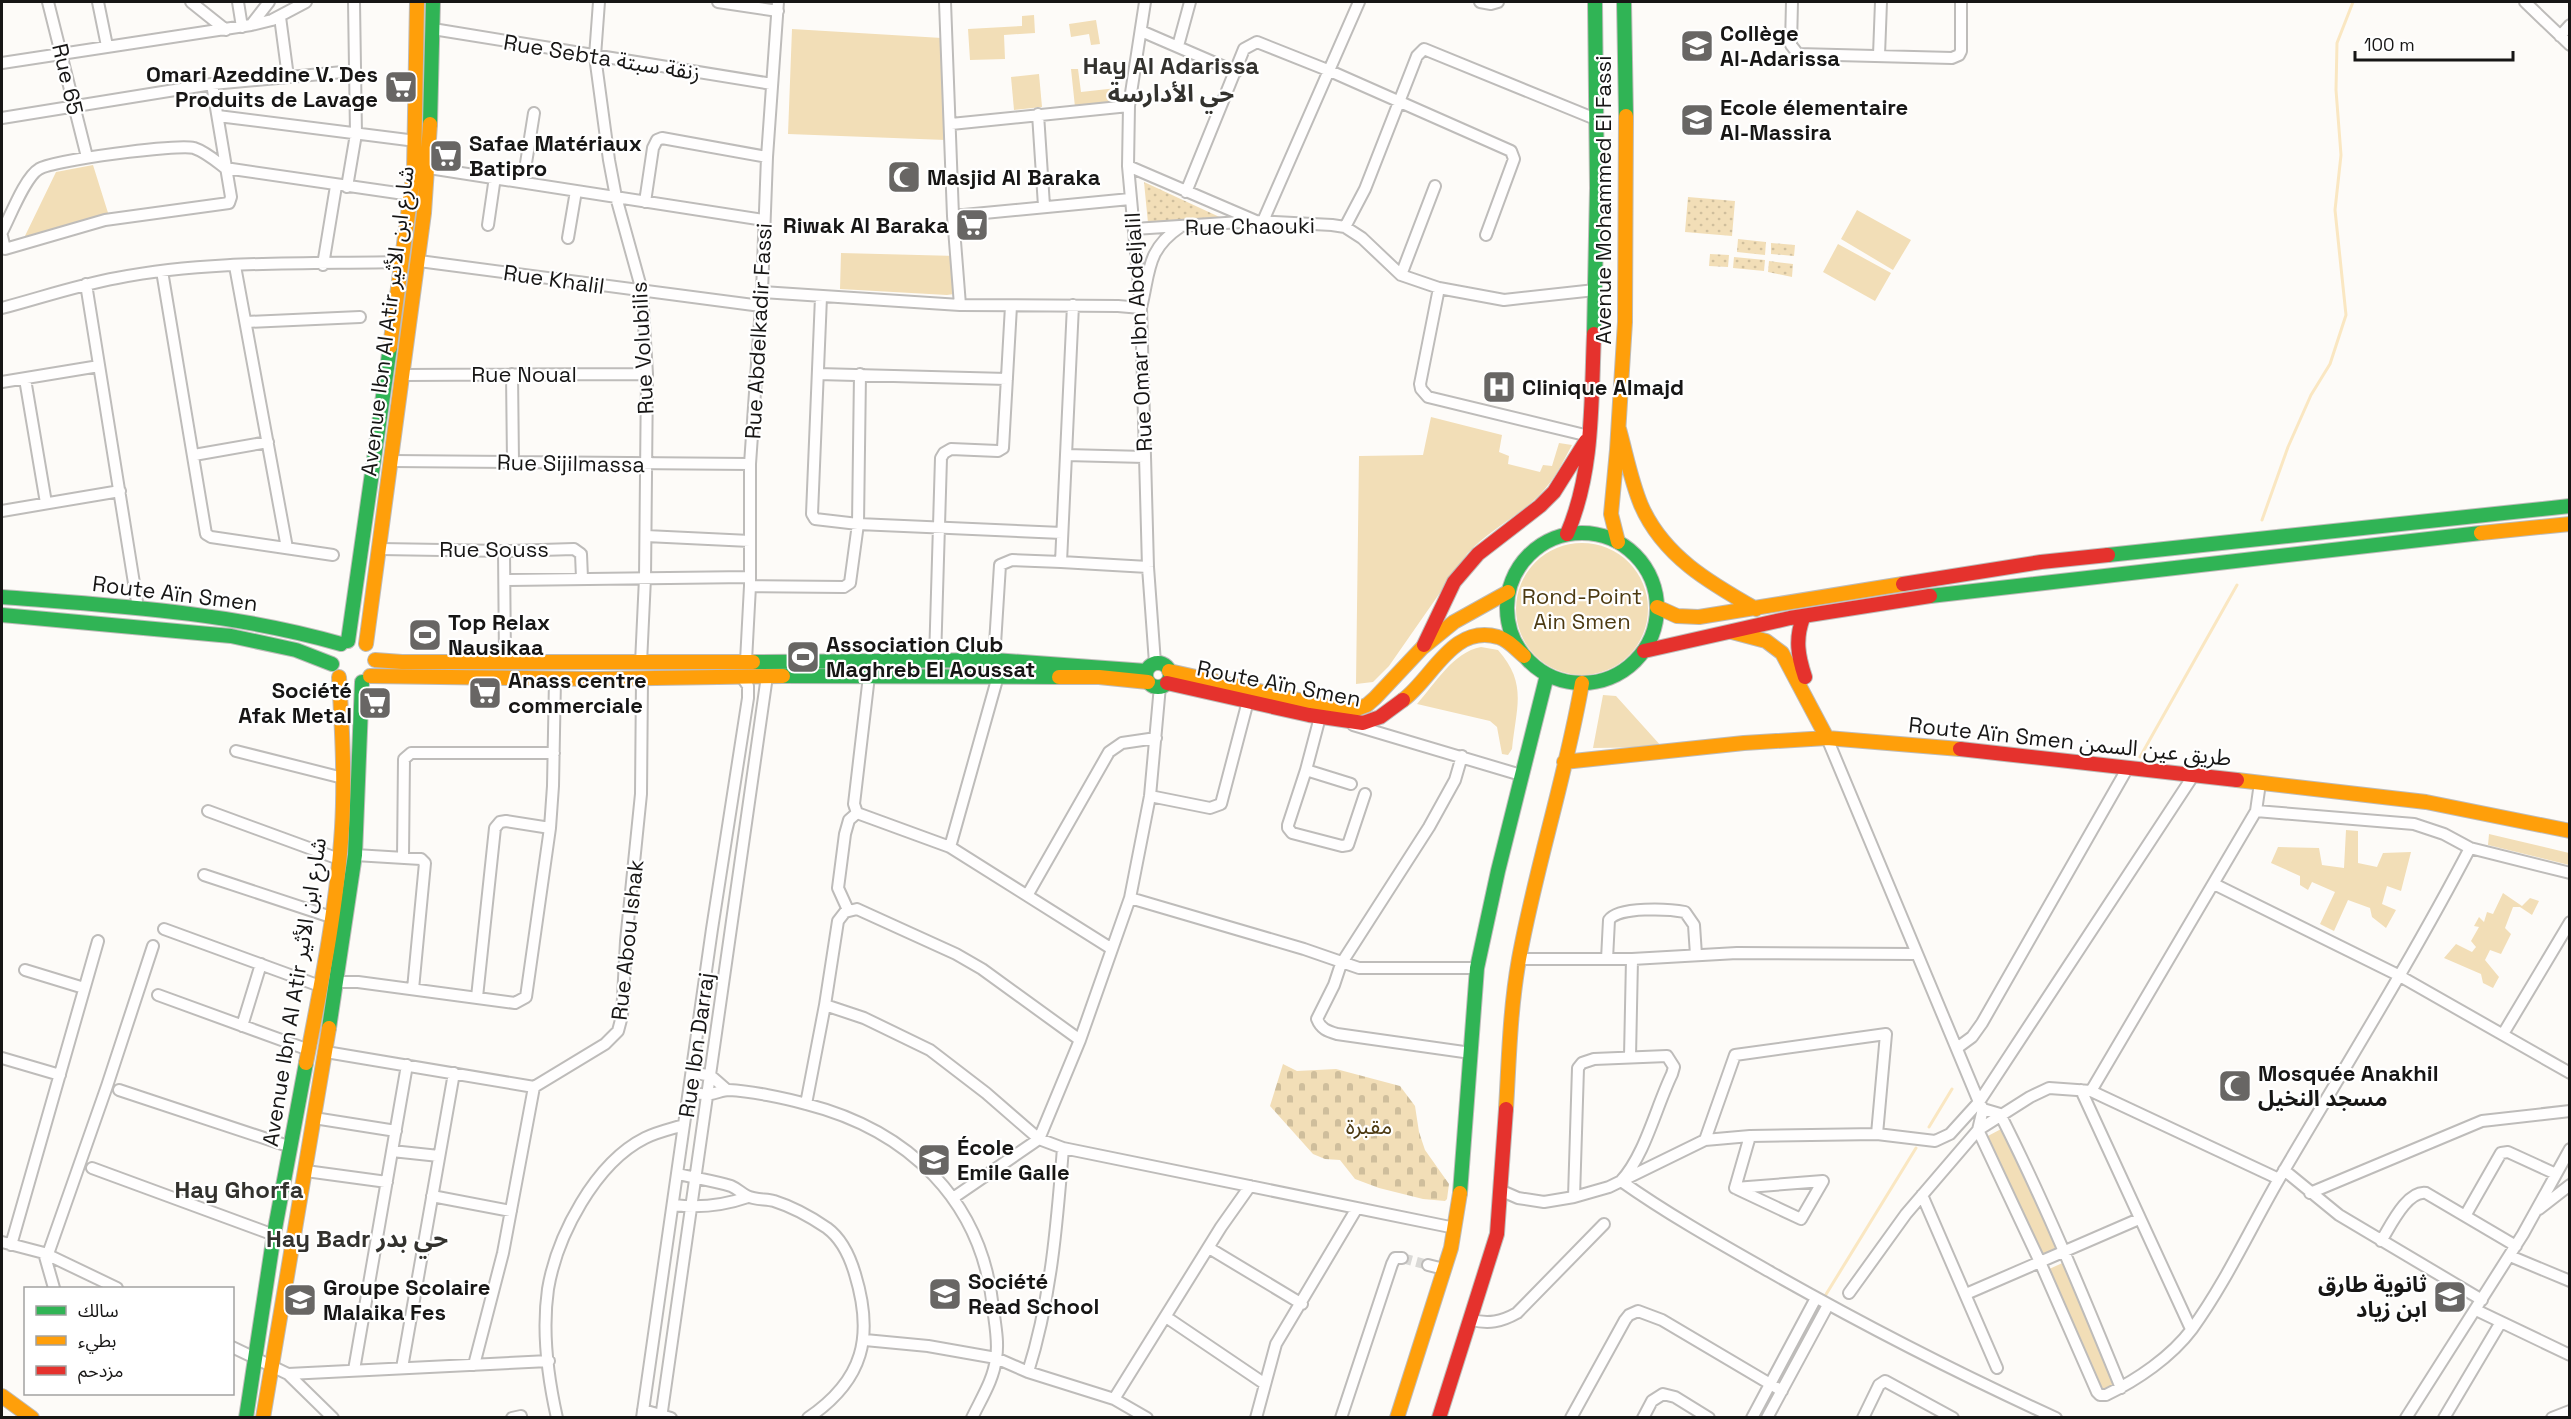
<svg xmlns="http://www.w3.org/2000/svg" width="2571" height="1419" font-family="'Space Grotesk','Noto Sans Arabic',sans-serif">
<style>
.grass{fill:url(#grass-dots)}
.cemetery{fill:url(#cemetery-stones)}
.park{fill:#f2deb7}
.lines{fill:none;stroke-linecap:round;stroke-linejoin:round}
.stream{stroke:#fae7c2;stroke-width:3}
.street-tunnel{stroke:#dad9d6;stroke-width:10;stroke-dasharray:10 5;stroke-linecap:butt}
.street-casing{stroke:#bebcba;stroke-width:14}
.fast-casing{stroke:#bebcba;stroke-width:16}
.slow-casing{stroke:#bebcba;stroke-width:16}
.jam-casing{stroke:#bebcba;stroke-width:16}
.street{stroke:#fffefe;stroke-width:10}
.fast{stroke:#30b455;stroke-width:14}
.slow{stroke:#ff9f0a;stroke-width:14}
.jam{stroke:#e5322d;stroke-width:14}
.labels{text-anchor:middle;stroke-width:4.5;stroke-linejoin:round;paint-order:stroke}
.poi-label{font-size:22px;font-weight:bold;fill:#171615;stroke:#fff;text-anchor:start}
.street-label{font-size:22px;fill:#171615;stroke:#fff}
.park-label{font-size:22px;fill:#4c3a12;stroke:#fff}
.neighbourhood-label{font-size:24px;font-weight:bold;fill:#33322e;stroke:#fff}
</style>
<defs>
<pattern id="grass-dots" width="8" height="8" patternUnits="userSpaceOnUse" patternTransform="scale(1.5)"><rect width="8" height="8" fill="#f2deb7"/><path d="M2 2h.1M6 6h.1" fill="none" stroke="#cfbe9c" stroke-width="1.8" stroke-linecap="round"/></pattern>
<pattern id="cemetery-stones" width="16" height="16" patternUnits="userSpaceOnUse" patternTransform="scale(1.5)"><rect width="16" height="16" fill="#f2deb7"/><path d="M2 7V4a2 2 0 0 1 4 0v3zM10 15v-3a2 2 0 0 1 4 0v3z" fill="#cfbe9c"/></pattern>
</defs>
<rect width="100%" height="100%" fill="#fdfbf8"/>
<!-- grass -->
<path class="grass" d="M1144,182L1226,220L1148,223Z
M1688,197L1735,201L1732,236L1685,232Z
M1738,239L1766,242L1765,255L1737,252Z
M1771,243L1795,245L1794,256L1771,254Z
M1710,254L1729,255L1728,267L1709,266Z
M1734,257L1765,260L1764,271L1733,268Z
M1769,261L1793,264L1792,277L1768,272Z"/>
<!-- cemetery -->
<path class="cemetery" d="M1283,1064L1297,1071L1336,1069L1400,1086L1415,1106L1419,1132L1425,1150L1449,1184L1447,1199L1445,1201L1423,1199L1379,1188L1355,1179L1340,1160L1325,1159L1313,1154L1270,1106Z"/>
<!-- park -->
<path class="park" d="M1034,15L1035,33L1004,35L1005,59L970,60L968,29L1022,26V16Z
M1096,20L1100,44L1091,45L1089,34L1071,37L1069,24Z
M792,29L942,38L946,140L788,134Z
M1071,69H1078L1081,92L1117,88L1119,101L1075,107Z
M1039,74L1042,107L1014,110L1011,77Z
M93,165L109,216L24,238L56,172Z
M1857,210L1911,240L1893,270L1841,239Z
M1838,244L1891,273L1875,301L1823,272Z
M841,253L957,256V291L954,294L947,295L840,289Z
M1431,417L1502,435L1499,452L1509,456L1508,464L1540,472L1543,465L1552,466L1559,443L1572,445C1561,466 1551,486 1532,502C1511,520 1486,533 1467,554L1389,666L1373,682L1356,684L1359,456L1423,455Z
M1516 609a66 66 0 1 1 132 0a66 66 0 1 1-132 0Z
M1481,647L1498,650C1528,684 1516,707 1512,749L1508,755L1502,754L1497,727L1490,721L1417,704C1435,684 1453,652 1481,647Z
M1603,695L1616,696L1662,747L1593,748Z
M2346,830L2358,831V863L2377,867L2383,853L2411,852L2401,891L2387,886L2382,904L2396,910L2386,928L2372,917L2370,908L2348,900L2334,931L2320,924L2335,892L2312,882L2308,890L2300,885V876L2271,863L2278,847L2319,848L2322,865L2344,868Z
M2489,834L2569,853V865L2488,845Z
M2503,893L2522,906L2530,898L2539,901L2532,915L2520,907H2513L2505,928L2511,934L2501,954L2490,950L2485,960L2499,977L2493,988L2483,983L2481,974L2444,958L2456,944L2472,952L2476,947L2471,941L2479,927L2474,926L2479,917L2484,922L2487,912L2493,914Z
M2003,1128L2063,1246L2039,1256L1986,1137Z
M2069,1260L2118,1386L2101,1393L2047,1270Z"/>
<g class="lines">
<!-- stream -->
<path class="stream" d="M2262,520L2288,447L2311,395L2330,364L2346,315L2335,210L2341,155L2336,90L2337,43L2353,2
M2140,757L2237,585
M1929,1127L1952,1089
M1825,1296L1916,1148"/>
<!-- street-tunnel -->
<path class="street-tunnel" d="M1402,1258L1428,1265"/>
<defs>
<path id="street" d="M48,2L87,157
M98,2L107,46
M191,2L226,30
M238,2L242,27
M599,2L595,56L609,160L616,197L642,291L647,374L645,578L641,663
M718,2L778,11
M945,2L953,216L960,305
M1145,2L1129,106L1128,166L1141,308L1148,567L1155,663
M1480,2L1491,4L1498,2
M1792,2L1791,45L1798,54L1952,58L1959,55L1961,51V2
M2525,2L2570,45
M280,17L288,77
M251,25L269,2
M433,29L772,84
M1141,31L1236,72
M2560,36L2570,25
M1178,46L1190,2
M1879,55L1881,2
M2,63L251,25L272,20L306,2
M1038,114L1044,206
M218,116L416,141
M2,118L212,84L354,71
M951,124L1129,106
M1128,166L1256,221
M429,168L764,220
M523,182L534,113
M347,187L356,134L354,2
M1186,192L1244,49L1257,42L1330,71L1511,151L1514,159L1486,235
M645,202L653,148L657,140L662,138L767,157
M953,216L1130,199
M1263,221L1359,2
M488,225L495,177
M1345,227L1365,189L1417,56L1424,49L1598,120
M1134,229L1256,221L1332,225L1345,227L1362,238L1401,275L1439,288L1504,300L1595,290
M2,232C10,217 25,177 39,169C53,160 177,144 194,148C206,152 216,161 225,168L411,195
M2,236L5,249L105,220L229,203L231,197L212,84
M568,238L576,191
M419,261L761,306
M323,265L336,186
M235,266L287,548
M162,271L206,534L211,537L333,555
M1401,275L1435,186
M86,284L138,608
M1439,288L1420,384L1421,389L1428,397L1589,436
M762,292L960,305L1118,306L1141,308C1150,272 1146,250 1180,227
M821,297L812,514L815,519L858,524L1062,533
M1073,305L1061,562L1148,567
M2,308C40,298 78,285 117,278C209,260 306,264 400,262
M246,322L360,317
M512,374L513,462
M818,374L1007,379
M402,375L647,374
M25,379L46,503
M2,382L99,366
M194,455L268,442
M1066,455L1145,457
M392,461L750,464
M2,511L120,491
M646,536L750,541
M380,549L504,551L574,549L581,554L582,578
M504,551L505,661
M505,580L749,577
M750,586L844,587L850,583L858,524L860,374
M935,660L941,458L944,453L951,449L998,451L1003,448L1011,306
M994,660L1000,565L1012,560L1061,562
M746,661L750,586V464L762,292L767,157L778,2
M869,676L854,804L857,813L950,847L1112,949
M1320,717L1306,770L1351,784
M1353,725L1521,775
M1827,738L1979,1102L1983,1109L2000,1114C2045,1203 2083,1295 2121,1388
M236,751L343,778
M1462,756L1455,780L1429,827L1341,964L1334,985L1317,1019C1321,1029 1327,1031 1337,1034L1471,1053
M1306,770L1288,825V828L1292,833L1342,846L1348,845L1365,794
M1150,796L1210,808L1221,804L1248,701
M208,811L339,859
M2256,811L2414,824L2444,834L2470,848L2570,873
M950,847L998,676
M355,855L421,859L425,863L413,989
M403,858L404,759L411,753H554
M204,875L331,917
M2214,884L2398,975L2570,1073
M1028,894L1109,752L1122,743L1156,738
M1130,898L1304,949L1359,968H1477
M848,910L838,888L845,834L849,820L857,813
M164,929L320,986
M1519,959H1632L1737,953L1915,954
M1607,959L1609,920C1618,906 1670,909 1685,912L1694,925L1696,955
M25,970L84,988
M337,982H358L515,1003L526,997L550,828L553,786L555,679
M158,995L309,1050
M477,997L495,828L500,822L506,821L550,828
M825,1005L864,1018L930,1050L986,1093L1039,1139L1063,1148L1455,1228
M242,1026L261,964
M2503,1034L2570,922
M1957,1048L1972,1037L1982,1023L2127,769
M326,1052L534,1087
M1630,1057L1632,959
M2,1058L60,1075
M692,1072L711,1076L727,1090
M119,1090L291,1147
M2081,1090L2191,1329
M2091,1091L2256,811L2260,783
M689,1093C696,1093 704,1095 711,1094C717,1093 723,1090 729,1090C750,1091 785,1098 806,1104C908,1130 982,1200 993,1308C995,1324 999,1343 996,1358C994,1379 981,1399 972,1418
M806,1104L825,1005L838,921L845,912L857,909L956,954L982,969L1080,1040
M1983,1109L1978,1130L2040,1262L2097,1392L2100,1395H2106C2137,1380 2171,1357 2192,1329C2226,1282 2250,1229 2279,1179C2343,1070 2411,961 2470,848
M314,1118L396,1131
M1705,1140L1735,1055L1886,1034L1877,1134
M392,1151L439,1156
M92,1168L274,1235
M2284,1170L2339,1215L2482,1300
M306,1171L387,1182
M678,1174C695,1178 714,1181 731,1186C738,1189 741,1193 747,1196C755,1200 766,1199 774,1201C793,1207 811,1217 827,1228C842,1239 850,1257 855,1274C874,1336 864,1380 808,1418
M1735,1188L1823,1181L1801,1219L1735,1188L1750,1136
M1502,1191L1518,1198L1544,1202L1574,1197L1609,1187L1705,1140L1750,1136L1877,1134L1935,1141L1950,1134L1979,1102L2193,776
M2310,1193L2482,1121L2570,1111
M1922,1195L1997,1368
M432,1196L511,1211
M1574,1197L1578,1068L1582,1063L1594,1059L1667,1056L1674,1067L1672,1074C1656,1107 1645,1155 1621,1181C1669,1215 1721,1244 1772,1273C1864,1325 1959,1374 2056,1418
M953,1198L1039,1139L1080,1040L1130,898L1150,796L1160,686
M674,1205C698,1208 725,1205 748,1197
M2539,1209L2570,1185
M2465,1216L2501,1153L2508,1152L2556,1174
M2381,1241C2390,1227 2407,1190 2426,1193L2516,1246
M2,1242L44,1253L117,1288
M11,1245L98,941
M1209,1248L1302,1304
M44,1253L54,1288
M48,1254L107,1086L153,946
M2510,1256L2570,1281
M1428,1265L1444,1269
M1849,1293L1906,1214L1978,1130L2030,1097L2049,1088L2091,1091L2279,1179
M1966,1294L2139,1219
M2476,1310L2570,1355
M1166,1317L1265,1384
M1471,1320C1489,1324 1501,1322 1517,1313L1604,1224
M865,1340L928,1346L996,1358L1028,1372L1114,1399L1147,1418
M232,1347L288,1374L333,1418
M474,1365L503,1253L534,1087L605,1044L618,1031L622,1016L626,941L641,794L642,679
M402,1368L454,1073
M354,1370L407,1065
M1028,1372C1051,1299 1057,1224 1063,1148
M288,1374L549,1361
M1114,1399L1221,1227L1250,1186
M643,1410L671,1418
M512,1418L521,1416
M557,1418C548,1378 542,1330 548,1289C557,1236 595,1163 645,1138C657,1132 671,1129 684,1125
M642,1418L712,929L748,698V686L741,676
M661,1418L767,676
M1256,1418L1276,1344L1357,1208
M1341,1418L1392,1264L1395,1258H1402
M1571,1418L1625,1320L1629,1315L1638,1311L1662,1320L1782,1391
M1643,1418L1652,1401L1663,1394L1675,1397L1709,1418
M1752,1418L1816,1298
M1767,1418L1828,1305
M1863,1418L1879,1385L1885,1381L1953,1418
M2406,1418L2523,1234L2570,1149
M2444,1418L2501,1322
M2552,1418L2570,1411"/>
<path id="fast" d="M1624,2L1626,116
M430,124L433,2
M1594,334L1597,188L1595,2
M1507 608a75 75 0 1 1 150 0a75 75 0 1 1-150 0Z
M2108,555L2570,506
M1930,596L2481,533
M2,597C117,606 230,612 341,644
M2,615L231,636L296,650L332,664
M348,641L390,347
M753,662L994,660L1146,671
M1146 675a12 12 0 1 1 24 0a12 12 0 1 1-24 0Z
M783,676L1059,677
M329,1028L355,855L362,682
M1460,1193L1477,968L1498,871L1547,675
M246,1418L274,1234L306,1063"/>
<path id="slow" d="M390,347L414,170L417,2
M1619,429C1626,454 1631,481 1641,505C1663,556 1710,583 1756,609
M2481,533L2570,524
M1618,542L1611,514L1617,450L1625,322L1626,116
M1657,607L1677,616L1699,617L1903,584
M1732,632L1766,641L1782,653L1827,738
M366,644L424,213L430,124
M375,660L402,662H753
M1169,671L1312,703L1354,710L1367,705L1375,698L1422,648L1454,622L1508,592
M370,676L594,679L783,676
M1059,677H1099L1148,682
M1403,700C1433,678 1452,624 1498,637C1507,639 1517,650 1524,656
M1564,762L1744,743L1827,738L1960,749
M2237,780L2426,802L2570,831
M306,1063C321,986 337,907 342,828C345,778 342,727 339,677
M1506,1109C1509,1059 1510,1009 1519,959C1536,866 1566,776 1582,683
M2,1396L32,1418
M263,1418L329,1028
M1397,1418L1451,1248L1460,1193"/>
<path id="jam" d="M1567,534C1594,471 1591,402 1594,334
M1903,584L2041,562L2108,555
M1803,618C1795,639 1798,656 1805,677
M1424,645L1454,582L1478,554L1540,506L1554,492L1586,441
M1644,651L1790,618L1930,596
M1167,683L1309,715L1363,723L1380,717L1403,700
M1960,749L2237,780
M1439,1418L1497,1234L1506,1109"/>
</defs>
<!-- street casing -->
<use href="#street" class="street-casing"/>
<!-- fast casing -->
<use href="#fast" class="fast-casing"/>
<!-- slow casing -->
<use href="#slow" class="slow-casing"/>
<!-- jam casing -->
<use href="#jam" class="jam-casing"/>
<!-- street -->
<use href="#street" class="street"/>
<!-- fast -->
<use href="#fast" class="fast"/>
<!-- slow -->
<use href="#slow" class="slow"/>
<!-- jam -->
<use href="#jam" class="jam"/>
</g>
<!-- icons -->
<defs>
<symbol id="school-square" viewBox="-11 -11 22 22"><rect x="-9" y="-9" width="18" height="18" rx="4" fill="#686664" stroke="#fff"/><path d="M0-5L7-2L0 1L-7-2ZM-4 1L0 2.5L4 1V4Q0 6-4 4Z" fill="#fff"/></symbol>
<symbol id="supermarket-square" viewBox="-11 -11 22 22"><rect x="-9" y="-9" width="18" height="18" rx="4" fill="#686664" stroke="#fff"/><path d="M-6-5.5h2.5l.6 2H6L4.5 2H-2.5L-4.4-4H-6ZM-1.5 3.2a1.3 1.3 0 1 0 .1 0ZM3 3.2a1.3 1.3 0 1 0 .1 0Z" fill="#fff"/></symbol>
<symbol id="mosque-square" viewBox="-11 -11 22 22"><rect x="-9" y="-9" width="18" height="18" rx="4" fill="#686664" stroke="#fff"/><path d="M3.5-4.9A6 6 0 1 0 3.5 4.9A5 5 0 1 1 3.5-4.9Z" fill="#fff"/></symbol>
<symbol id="hospital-square" viewBox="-11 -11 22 22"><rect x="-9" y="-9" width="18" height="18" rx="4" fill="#686664" stroke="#fff"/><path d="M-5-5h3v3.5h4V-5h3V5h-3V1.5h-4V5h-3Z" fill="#fff"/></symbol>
<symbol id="stadium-square" viewBox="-11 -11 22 22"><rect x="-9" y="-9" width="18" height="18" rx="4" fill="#686664" stroke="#fff"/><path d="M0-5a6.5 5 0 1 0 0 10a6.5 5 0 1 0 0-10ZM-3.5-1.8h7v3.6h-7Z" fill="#fff"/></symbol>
</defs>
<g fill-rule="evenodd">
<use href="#school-square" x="1678" y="27" width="38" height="38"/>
<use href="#supermarket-square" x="382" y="68" width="38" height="38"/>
<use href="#school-square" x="1678" y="101" width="38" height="38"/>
<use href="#supermarket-square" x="427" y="137" width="38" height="38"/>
<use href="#mosque-square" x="885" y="158" width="38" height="38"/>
<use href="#supermarket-square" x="953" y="206" width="38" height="38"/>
<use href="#hospital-square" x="1480" y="368" width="38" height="38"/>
<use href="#stadium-square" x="406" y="616" width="38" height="38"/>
<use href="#stadium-square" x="784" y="638" width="38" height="38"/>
<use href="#supermarket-square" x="466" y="674" width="38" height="38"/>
<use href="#supermarket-square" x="356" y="684" width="38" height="38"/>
<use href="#mosque-square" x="2216" y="1067" width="38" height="38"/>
<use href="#school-square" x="915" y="1141" width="38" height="38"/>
<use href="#school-square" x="926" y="1275" width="38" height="38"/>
<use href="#school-square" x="2431" y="1278" width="38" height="38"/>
<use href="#school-square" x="281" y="1281" width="38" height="38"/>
</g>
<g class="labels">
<!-- poi labels -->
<g class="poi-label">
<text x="1720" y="41">Collège<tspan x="1720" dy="25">Al-Adarissa</tspan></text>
<text x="378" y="82" text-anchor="end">Omari Azeddine V. Des<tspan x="378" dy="25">Produits de Lavage</tspan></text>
<text x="1720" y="115">Ecole élementaire<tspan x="1720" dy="25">Al-Massira</tspan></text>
<text x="469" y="151">Safae Matériaux<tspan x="469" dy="25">Batipro</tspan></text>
<text x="927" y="185">Masjid Al Baraka</text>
<text x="949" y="233" text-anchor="end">Riwak Al Baraka</text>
<text x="1522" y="395">Clinique Almajd</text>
<text x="448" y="630">Top Relax<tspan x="448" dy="25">Nausikaa</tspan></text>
<text x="826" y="652">Association Club<tspan x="826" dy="25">Maghreb El Aoussat</tspan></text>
<text x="508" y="688">Anass centre<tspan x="508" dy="25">commerciale</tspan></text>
<text x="352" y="698" text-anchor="end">Société<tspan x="352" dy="25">Afak Metal</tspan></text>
<text x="2258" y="1081">Mosquée Anakhil<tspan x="2258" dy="25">مسجد النخيل</tspan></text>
<text x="957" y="1155">École<tspan x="957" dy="25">Emile Galle</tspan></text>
<text x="968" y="1289">Société<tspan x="968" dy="25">Read School</tspan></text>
<text x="2427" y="1292" text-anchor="end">ثانوية طارق<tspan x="2427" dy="25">ابن زياد</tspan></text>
<text x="323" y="1295">Groupe Scolaire<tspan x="323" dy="25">Malaika Fes</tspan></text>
</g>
<!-- street labels -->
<g class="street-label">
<text transform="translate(602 57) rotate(9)" y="8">Rue Sebta زنقة سبتة</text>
<text transform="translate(68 79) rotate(77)" y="8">Rue 65</text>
<text transform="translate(1603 200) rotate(-90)" y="8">Avenue Mohammed El Fassi</text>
<text transform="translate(1250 226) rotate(-1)" y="8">Rue Chaouki</text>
<text transform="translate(554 279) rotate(8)" y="8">Rue Khalil</text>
<text transform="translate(387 321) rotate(-83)" y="8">Avenue Ibn Al Atir شارع ابن الأثير</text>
<text transform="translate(758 331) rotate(-87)" y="8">Rue Abdelkadir Fassi</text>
<text transform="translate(1138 332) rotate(-93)" y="8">Rue Omar Ibn Abdeljalil</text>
<text transform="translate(642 348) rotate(-93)" y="8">Rue Volubilis</text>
<text x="524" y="382">Rue Noual</text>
<text transform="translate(571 463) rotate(1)" y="8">Rue Sijilmassa</text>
<text x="494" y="557">Rue Souss</text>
<text transform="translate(175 593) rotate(7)" y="8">Route Aïn Smen</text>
<text transform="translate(1279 683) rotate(11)" y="8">Route Aïn Smen</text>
<text transform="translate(2070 741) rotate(6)" y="8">Route Aïn Smen طريق عين السمن</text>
<text transform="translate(627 940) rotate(-84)" y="8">Rue Abou Ishak</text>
<text transform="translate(294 992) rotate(-81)" y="8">Avenue Ibn Al Atir شارع ابن الأثير</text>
<text transform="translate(696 1045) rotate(-82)" y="8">Rue Ibn Darraj</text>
</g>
<!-- park labels -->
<g class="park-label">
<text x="1582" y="604">Rond-Point<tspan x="1582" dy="25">Ain Smen</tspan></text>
<text x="1369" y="1134">مقبرة</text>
</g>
<!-- neighbourhood labels -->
<g class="neighbourhood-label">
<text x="1171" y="74">Hay Al Adarissa<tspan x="1171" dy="28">حي الأدارسة</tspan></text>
<text x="239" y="1198">Hay Ghorfa</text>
<text x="357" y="1247">Hay Badr حي بدر</text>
</g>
</g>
<!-- border -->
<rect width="2571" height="1419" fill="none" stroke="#171615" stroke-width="6"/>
<!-- legend -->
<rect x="24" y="1287" width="210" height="108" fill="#ffffff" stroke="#a2a2a1" stroke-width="1.5"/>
<rect x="36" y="1306" width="30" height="9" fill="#30b455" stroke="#a2a2a1" stroke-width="1.5"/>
<text x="78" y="1317" font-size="18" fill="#171615">سالك</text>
<rect x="36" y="1336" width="30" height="9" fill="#ff9f0a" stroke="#a2a2a1" stroke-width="1.5"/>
<text x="78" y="1347" font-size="18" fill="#171615">بطيء</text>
<rect x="36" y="1366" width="30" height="9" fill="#e5322d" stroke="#a2a2a1" stroke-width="1.5"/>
<text x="78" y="1377" font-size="18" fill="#171615">مزدحم</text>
<!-- scale -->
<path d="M2355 51v9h158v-9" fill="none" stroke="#171615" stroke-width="3"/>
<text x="2364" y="51" font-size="18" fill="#171615" stroke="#ffffff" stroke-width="4.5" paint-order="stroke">100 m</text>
</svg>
